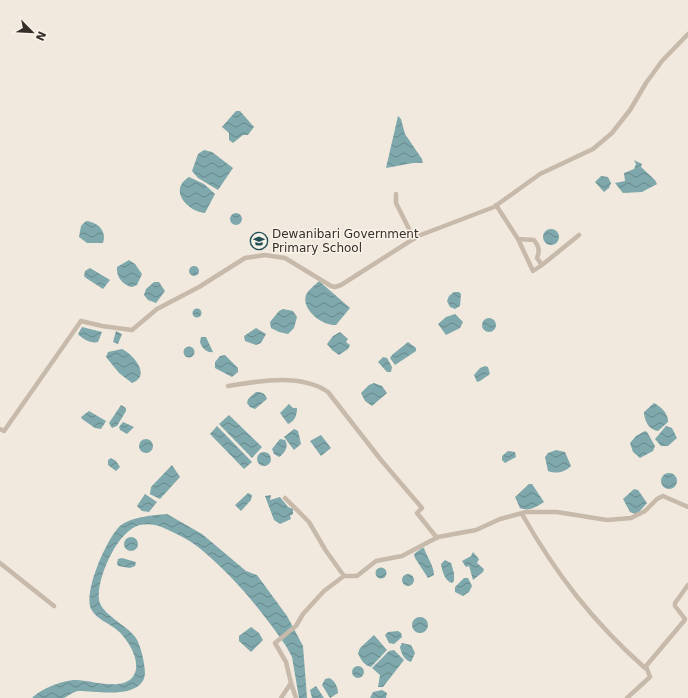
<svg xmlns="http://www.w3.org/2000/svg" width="688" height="698" font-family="'DejaVu Sans',sans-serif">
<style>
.water{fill:url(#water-waves)}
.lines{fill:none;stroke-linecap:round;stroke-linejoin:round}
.street{stroke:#c8baaa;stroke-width:4.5}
.labels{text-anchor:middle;stroke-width:3;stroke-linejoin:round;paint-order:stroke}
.poi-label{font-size:12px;fill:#362e29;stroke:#f9f3ea;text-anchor:start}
</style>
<defs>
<pattern id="water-waves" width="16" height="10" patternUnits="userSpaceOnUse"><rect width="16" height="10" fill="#7ea8ac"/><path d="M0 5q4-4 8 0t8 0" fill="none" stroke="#68898c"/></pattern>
</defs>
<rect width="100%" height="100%" fill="#f1e9dd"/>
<!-- water -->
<path class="water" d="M236,111H240L254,127L248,135H243L233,143L229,140V133L222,127Z
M398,116L401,119L405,134L422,159L423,163H413L386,168Z
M204,150L212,152L233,168L218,190L198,178L192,171L198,154Z
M634,160L642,164L641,167L655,180L657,184L642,192L623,193L615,183L625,181L624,173L634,169L636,164Z
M601,176L608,177L611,183L609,188L604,192L595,182Z
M189,177L204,184L215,194L205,213C187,211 168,190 189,177Z
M230 219a6 6 0 1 1 12 0a6 6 0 1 1-12 0Z
M86,221C98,222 107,231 103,243H87L79,237L81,226Z
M543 237a8 8 0 1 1 16 0a8 8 0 1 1-16 0Z
M129,260L135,264L142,274L137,285L132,287C123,285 116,277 117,267Z
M189 271a5 5 0 1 1 10 0a5 5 0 1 1-10 0Z
M90,268L110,280L103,289L86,278L84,276L85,271Z
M319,281L350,308L336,325C323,326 301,310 306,295C308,290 315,285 319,281Z
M154,282H159L165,291L156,303L148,300L144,295L146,289Z
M454,292H459L461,294L460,306L455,309L450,307L447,301L449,296Z
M192.5 313a4.5 4.5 0 1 1 9 0a4.5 4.5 0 1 1-9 0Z
M283,309L293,311L297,317L294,328L288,334L279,332L271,328L270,322L279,311Z
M455,314L463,322L460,328L446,335L438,324L446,317Z
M482 325a7 7 0 1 1 14 0a7 7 0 1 1-14 0Z
M82,327L102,332L98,342C92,344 82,339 78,334Z
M256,328L266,334L261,343L256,345L245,341L244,336Z
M116,331L122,334L118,344L113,342Z
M340,332L348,339L346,342L350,345L348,349L339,355L332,350L327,344L333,336Z
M201,337H206L213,352C206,353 202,348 200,342Z
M408,342L416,348V351L395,365L390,358L392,355Z
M183.5 352a5.5 5.5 0 1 1 11 0a5.5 5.5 0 1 1-11 0Z
M122,349C133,354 152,376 132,383L119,373L106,357L108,352Z
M225,355L238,368V372L232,377L215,368V362L220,356Z
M383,357L387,358L392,367L391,372H387L378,362Z
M485,366L488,367L490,374L480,381L477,382L474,375L480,368Z
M374,383L382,386L387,393L372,406L365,401L361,393L369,385Z
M256,392C262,392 265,393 267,399L255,409L250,407L247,403L248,399Z
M654,403C660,406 669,414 668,422L658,431C649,430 644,420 644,412Z
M289,404L293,408H297C297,415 295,421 288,424L280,413Z
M121,405L126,408V411L117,426L112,428L109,423Z
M89,411L106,421L101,429L95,428L82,419L81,417Z
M229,415L262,447L252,458L219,424Z
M123,422L134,427L127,434L120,430L119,427Z
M217,426L252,462L244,469L210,434Z
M666,426L672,428L677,438L668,446H661L655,439Z
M294,429L298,431L301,444L294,450L284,437Z
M645,431L647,432L655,446L653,451L640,458L633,452L630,443L636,436Z
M321,435L331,448L321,456L310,441Z
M280,439L285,440C289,446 285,453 279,457L274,454L272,449Z
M139 446a7 7 0 1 1 14 0a7 7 0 1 1-14 0Z
M556,450L565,452L571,466C564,473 556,474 548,471L545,457L548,453Z
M508,451L515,452L516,457L505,463L502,460V456Z
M257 459a7 7 0 1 1 14 0a7 7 0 1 1-14 0Z
M111,458L116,461L120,467L116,471L108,465V460Z
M172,465L180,477L160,499L150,494L151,487Z
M661 481a8 8 0 1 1 16 0a8 8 0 1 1-16 0Z
M529,484H532L544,502C536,507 529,512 520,508L515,497Z
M634,489L638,490L647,503L639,512L635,514L630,512L623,499Z
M248,493L252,495L251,500L241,511L235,505Z
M145,494L157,502L149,512L142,511L137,506Z
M271,495L270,500L280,497L288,507L293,509V514L290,516L291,519L280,524L274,520L265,496Z
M167,514L202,534L246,571L257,575L287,616L303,646L307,698H299L292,657L286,646C262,611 235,578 203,551C192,541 179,535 166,529C159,525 148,523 140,525C117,530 96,580 99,600C101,614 127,625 136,638C140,645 143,656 144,664C145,670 146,677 142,682C131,698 96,691 79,691C73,691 68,697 63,698C54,698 42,698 32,698C41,689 61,681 74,680C89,679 124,693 134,675C142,661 127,638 117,630C108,622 97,620 91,609C83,592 107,538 120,526C130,517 154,515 167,514Z
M124 544a7 7 0 1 1 14 0a7 7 0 1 1-14 0Z
M422,548H424C427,557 434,566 434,575L428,578L415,558L414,554Z
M473,552L479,559L477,563L484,569L483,572L473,580L469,566L466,567L462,561L471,556Z
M122,558L136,562L135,566L130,568L118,566L117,563L118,559Z
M445,560L451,563L454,573V581L452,583C445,581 442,571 441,564Z
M375.5 573a5.5 5.5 0 1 1 11 0a5.5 5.5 0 1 1-11 0Z
M402 580a6 6 0 1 1 12 0a6 6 0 1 1-12 0Z
M464,578H468L472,586L469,592L463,596L455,592V587Z
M412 625a8 8 0 1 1 16 0a8 8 0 1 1-16 0Z
M251,627L259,633L263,640L251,652L239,641V636Z
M398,631L401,633L402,637L394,644L389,643L385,635L388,632Z
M374,635L387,650L371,667C365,666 360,659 358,653L360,648Z
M402,643L411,645L415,653L411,662C404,660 401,653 400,647Z
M394,650L404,660L383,687H378L380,675L372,668L389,651Z
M352 672a6 6 0 1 1 12 0a6 6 0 1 1-12 0Z
M329,678C335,680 338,688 338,693L330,698L322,685L325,679Z
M316,686L324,698H312L310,690Z
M382,690L387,693L386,698H370L373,692Z"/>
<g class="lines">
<!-- street -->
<path class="street" d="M396,194V203L414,239
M496,205L518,239L534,240C539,247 540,250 537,258L542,265L579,235
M518,239L533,271L542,265
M228,386C259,381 301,373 328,392L381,460L422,508L417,513L437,538
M0,429L4,431L81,321L102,326L132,330L157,309L199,287L245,258L265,255L285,258L331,286L335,287L341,285L418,236L494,207L540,174L593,149L612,133L630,110L646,83L662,61L688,34
M285,498L309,522L326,551L344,576
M522,514C556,574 593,622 645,668
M0,563L54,606
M291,683L296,698
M281,698L291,683L286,662L275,643L296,626L303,614L324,591L344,576H357L376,561L402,556L438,537L476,530L500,519L526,512H557L607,520L631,518L645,511L657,499L663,496L688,507
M627,698L650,677L646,666L684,621L685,619L675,606V603L688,585"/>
</g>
<!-- icons -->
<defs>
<symbol id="school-ring" viewBox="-11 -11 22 22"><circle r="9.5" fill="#f9f3ea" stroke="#214f55" stroke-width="1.5"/><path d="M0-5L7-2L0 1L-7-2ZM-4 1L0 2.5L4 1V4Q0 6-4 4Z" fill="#214f55"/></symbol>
</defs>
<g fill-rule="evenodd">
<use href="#school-ring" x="249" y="231" width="20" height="20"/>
</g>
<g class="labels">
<!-- poi labels -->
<g class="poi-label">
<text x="272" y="238">Dewanibari Government<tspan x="272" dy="14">Primary School</tspan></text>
</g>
</g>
<!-- north arrow -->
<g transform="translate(32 32) rotate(114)" stroke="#f9f3ea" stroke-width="3" paint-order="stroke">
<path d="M0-3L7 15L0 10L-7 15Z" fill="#362e29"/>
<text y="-6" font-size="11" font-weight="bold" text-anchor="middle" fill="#362e29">N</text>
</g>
</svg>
